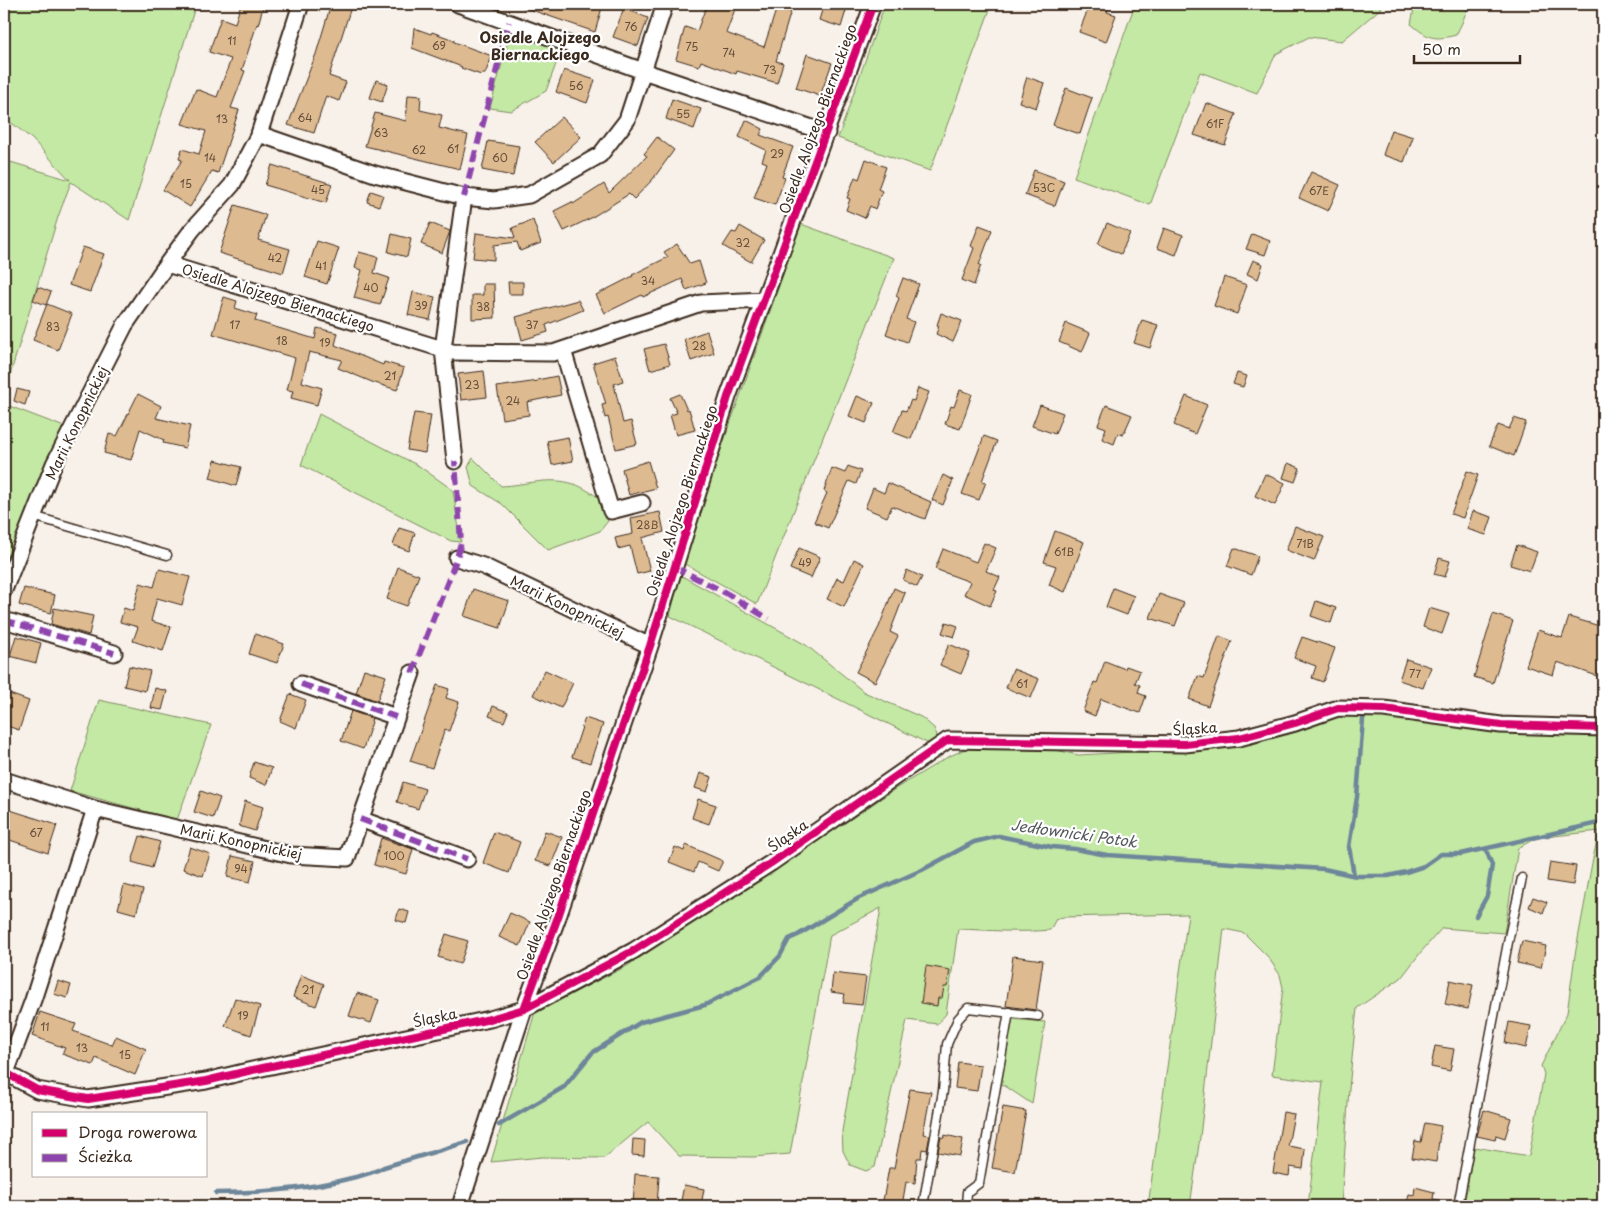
<svg xmlns="http://www.w3.org/2000/svg" width="1607" height="1210" font-family="'Playpen Sans',sans-serif">
<style>
.green{fill:#c3e9a4;stroke:#7f8a61}
.lines{fill:none;stroke-linecap:round;stroke-linejoin:round}
.stream{stroke:#6d869a;stroke-width:4.5}
.building{fill:#deba90;stroke:#3b2a1e}
.service-casing{stroke:#3b2a1e;stroke-width:11}
.minor-casing{stroke:#3b2a1e;stroke-width:19}
.service{stroke:#fff;stroke-width:8}
.minor{stroke:#fff;stroke-width:15}
.quiet{stroke:#8e44ad;stroke-width:6;stroke-dasharray:12 6;stroke-linecap:butt}
.cycleway-casing{stroke:#fff;stroke-width:11}
.cycleway{stroke:#d6006c;stroke-width:8}
.labels{text-anchor:middle;stroke-width:4.5;stroke-linejoin:round;paint-order:stroke}
.number-label{font-size:11px;fill:#644e3a}
.street-label{font-size:14px;fill:#3b2a1e;stroke:#fff}
.neighbourhood-label{font-size:15px;font-weight:bold;fill:#3b2a1e;stroke:#fff}
.water-label{font-size:15px;font-style:italic;fill:#54585c;stroke:#fff}
</style>
<rect width="100%" height="100%" fill="#f8f1e9"/>
<filter id="ink" filterUnits="userSpaceOnUse"><feTurbulence type="fractalNoise" baseFrequency=".02" numOctaves="2"/><feDisplacementMap in="SourceGraphic" scale="10" xChannelSelector="R" yChannelSelector="G"/><feConvolveMatrix kernelMatrix="1 2 1 2 8 2 1 2 1" color-interpolation-filters="sRGB"/></filter>
<g filter="url(#ink)">
<!-- green -->
<path class="green" d="M4,4H196L129,220L71,182L58,217L4,395V160L70,180L32,139L4,117Z
M885,4H992L930,171L838,138Z
M1135,4H1382L1380,9L1342,41L1309,37L1276,54L1257,93L1200,72L1150,205L1074,177Z
M1415,4H1469L1462,23L1456,35C1433,41 1428,38 1411,24Z
M511,30L562,48L546,91L511,111L490,108Z
M801,224L894,258L757,604L681,562Z
M4,404L67,428L11,557L4,555Z
M319,414L419,466L453,490L461,542L451,541L301,465Z
M473,458L501,486C527,485 548,476 574,484C583,487 593,494 601,499L608,521L600,531L548,550L502,504L473,486L468,467Z
M680,575L806,645L864,692L921,717L934,728L937,735L935,743L929,744L670,616Z
M99,700L211,725L177,820L70,791Z
M1357,715L1603,732V1206H1464L1474,1147L1529,1156L1544,1074L1541,1066L1567,1013L1575,955L1592,863L1599,831L1536,838L1518,848L1504,933L1442,928L1421,952L1401,978L1357,1008L1349,1089L1341,1206H1308L1323,1082L1272,1075L1283,988L1280,975L1268,957L1244,933L1224,929L1200,1137L1190,1206H1148L1188,914L1063,917L1056,919L1050,930C1019,933 989,930 958,929L946,1014L937,1024L907,1020L875,1167L866,1171L850,1165L843,1151L842,1131L881,908L830,935L790,1154L753,1157L679,1156L648,1122L604,1158L542,1157L491,1162L535,1012L627,966L738,892L762,879L895,789L946,758L967,748H1047L1078,755L1206,748L1252,744L1299,731L1331,718Z
M1011,1019L1045,1022L1032,1104L999,1082Z"/>
<g class="lines">
<!-- stream -->
<path class="stream" d="M1354,875L1349,847L1357,797L1363,719
M1476,916L1487,896L1492,865L1486,850
M499,1125L564,1087L592,1053L641,1022L705,1005L760,977L780,956L789,939L798,935L859,898L922,870L974,842L999,836L1052,847L1075,849L1107,855L1324,869L1356,876H1388L1406,872L1424,866L1441,854H1461L1603,822
M216,1193C259,1193 298,1190 339,1181C355,1177 370,1175 384,1167L467,1142"/>
</g>
<!-- building -->
<path class="building" d="M241,4H264L258,25L257,24L242,70L245,71L231,108L239,110L218,173L212,171L190,207L163,190L182,160L179,159L182,149L199,154L206,131L182,124L196,89L217,97L231,59L209,52L221,18L235,23Z
M331,4H352L329,76L346,82L339,101L326,96L314,133L288,125L316,54Z
M520,4H603L595,32L520,6Z
M707,4H737L726,33L764,47L778,4H793L776,61L783,63L777,83L737,71L736,74L701,61L699,66L676,59L685,27L697,31Z
M824,4H848L841,27L819,20Z
M1090,4H1110L1107,12L1116,15L1106,42L1079,32Z
M624,8L648,18L638,46L613,37Z
M414,28L431,34L432,32L454,40V42L492,56L485,74H481V75L461,68L462,67L412,48Z
M807,54L832,63L820,96L796,88Z
M564,70L595,80L587,103L556,92Z
M1027,77L1044,83L1036,108L1019,102Z
M376,80L388,84L382,102L370,98Z
M1066,88L1092,98L1080,134L1053,125Z
M408,95L421,96L420,110L442,115L439,128L468,135L460,169L365,146L375,113L406,121Z
M672,99L701,109L694,129L666,119Z
M1206,103L1236,114L1225,145L1194,135Z
M562,117L581,137L554,162L535,142Z
M746,120L763,129L760,135L793,147L782,177L785,178L775,205L754,198L767,163L762,161L766,150L739,137Z
M1391,130L1413,137L1404,162L1383,155Z
M657,137L674,150L653,179L634,199L629,194L591,218L564,231L554,211L572,202L573,204L604,184L609,193L647,156L644,154Z
M488,141L519,146L513,176L482,170Z
M866,159L886,167L878,189L882,191L875,209L870,206L865,218L846,210L850,199L847,198L855,177L859,179Z
M272,165L332,184L326,203L265,185Z
M1034,170L1064,181L1055,206L1025,195Z
M1311,172L1340,185L1328,211L1299,198Z
M371,191L383,195L379,206L367,202Z
M235,205L266,215L258,240L290,249L283,273L219,253Z
M533,220L541,243L520,251L517,242L494,245V260L473,258L476,233L515,238L512,228Z
M430,223L450,231L442,253L421,244Z
M1107,223L1130,233L1121,254L1098,244Z
M979,225L992,230L979,265H981L974,285L962,280L974,248L971,246Z
M740,226L764,240L751,262L723,246L732,232L736,233Z
M1164,228L1183,235L1176,255L1157,248Z
M392,234L411,239L407,257L388,252Z
M1252,234L1270,241L1265,255L1246,249Z
M317,241L339,248L327,284L305,277Z
M677,244L690,264L699,261L706,283L686,290L682,279L643,297L642,295L605,313L596,295L633,276L632,275L668,257L664,252Z
M83,247L104,254L90,292L69,285Z
M359,252L378,257L374,273L389,278L380,305L354,298L362,270L355,268Z
M1253,260L1263,264L1258,279L1247,274Z
M1224,277L1247,285L1237,314L1214,306Z
M903,278L919,284L906,319L914,322L907,342L886,334L899,298L896,296Z
M508,282H523V294H509Z
M483,284H494L495,318L472,319V295H483Z
M38,287L51,292L46,305L33,300Z
M413,292L435,297L430,320L408,315Z
M224,297L237,301L235,308L257,315L255,321L315,339L317,328L338,333L335,345L383,365L384,362L404,368L397,390L372,382L338,368L342,360L309,352L302,382L322,388L317,405L291,398L293,391L287,390L295,358L213,334Z
M578,300L583,310L546,325L548,332L522,340L516,317Z
M47,304L72,314L58,350L33,340Z
M941,313L962,321L953,342L936,334L939,326L937,325Z
M1142,320L1158,325L1150,348L1134,343Z
M1066,323L1090,333L1082,352L1059,342Z
M707,331L714,353L691,361L684,339Z
M664,344L670,364L650,370L644,349Z
M615,356L623,381L614,384L623,423L631,421L637,444L616,449L608,417L605,418L602,405L606,404L593,363Z
M484,371L487,397L461,400L458,374Z
M1237,373L1247,376L1243,387L1233,384Z
M557,376L561,395L527,402L529,415L502,419L497,387L538,381L537,380Z
M918,388L929,392L911,439L893,432L902,410L906,411L911,400L914,401Z
M17,389L29,392L25,405L14,401Z
M960,390L972,394L960,429L945,424L951,406L954,407Z
M138,394L161,406L156,418L190,426L185,448L163,443L164,440L140,429L131,460L104,453L109,434L117,436Z
M680,394L687,410L689,409L695,430L676,435L670,415L677,413L670,398Z
M857,396L874,403L866,423L849,416Z
M1186,396L1207,405L1195,434L1174,425Z
M1040,405L1063,413L1055,434L1032,426Z
M1106,405L1132,415L1123,435L1118,433L1114,444L1102,439L1106,428L1098,425Z
M414,413L431,415L425,453L407,450Z
M1514,418L1526,422L1514,456L1489,446L1498,425L1509,429Z
M984,436L997,441L982,481L986,482L979,500L962,494Z
M568,437L573,461L552,465L547,441Z
M215,460L241,467L236,486L210,478Z
M648,461L656,488L629,495L622,469Z
M1288,463L1300,468L1295,482L1283,478Z
M848,466L861,471L856,484L849,481L828,528L814,522L827,493L824,491L832,468L845,473Z
M1467,471L1478,475L1463,518L1451,514Z
M1265,474L1285,483L1275,505L1255,496Z
M943,475L953,480L943,505L932,500Z
M888,483L931,502L925,519L892,506L887,517L865,508L873,488L884,493Z
M1473,511L1492,517L1486,535L1467,529Z
M660,512L664,532L642,538L650,571L637,574L630,546L618,549L615,538L633,534L631,518Z
M1295,526L1324,537L1314,561L1286,550Z
M399,528L415,533L409,551L393,545Z
M1055,531L1084,542L1065,592L1049,585L1056,566L1044,562Z
M984,543L996,548L986,571L1000,577L994,590L997,591L990,606L964,594L970,582L935,569L943,549L976,562Z
M1517,545L1537,552L1530,571L1510,565Z
M799,548L820,557L811,578L790,569Z
M1234,548L1258,556L1251,575L1227,566Z
M1439,558L1450,561L1445,577L1434,574Z
M854,559L864,564L844,607L827,599L837,578L844,581Z
M398,567L419,575L407,606L387,599Z
M159,569L190,577L182,605L157,598L151,621L171,627L163,651L133,641L138,627L120,622L124,608L133,611L140,583L154,587Z
M907,570L922,577L917,587L903,580Z
M24,588L55,595L51,613L19,605Z
M894,588L905,593L890,632L898,636L875,682L856,672L879,627Z
M1113,588L1134,596L1127,615L1106,607Z
M473,589L509,601L500,628L464,616Z
M1159,594L1184,603L1175,626L1150,618Z
M1316,601L1336,608L1331,623L1311,616Z
M54,608L93,616L89,635L51,624Z
M1429,608L1449,614L1442,634L1423,627Z
M1493,614L1513,621L1493,683L1474,677Z
M1569,617L1603,627V657L1597,676L1557,662L1553,675L1526,666L1538,630L1562,638Z
M946,622L958,626L954,637L942,633Z
M255,634L284,644L277,663L249,654Z
M16,636L41,643L36,663L10,656Z
M1219,636L1232,641L1208,706L1189,699L1198,676L1204,678Z
M1302,637L1335,648L1323,682L1312,678L1316,666L1294,658Z
M949,644L970,653L961,674L940,665Z
M1406,659L1431,667L1423,688L1399,680Z
M1105,661L1125,669L1126,666L1140,671L1135,683L1140,685L1138,693L1146,696L1140,713L1101,699L1095,716L1083,711L1094,682L1097,683Z
M129,666L150,671L145,691L124,686Z
M364,669L386,676L377,701L356,693Z
M1013,669L1039,679L1031,698L1006,688Z
M545,670L573,683L561,708L533,695Z
M437,685L449,689L446,698L459,702L449,731L445,729L432,768L410,761Z
M155,688L167,691L162,710L151,708Z
M4,692L29,701L19,730L4,725Z
M290,694L306,700L296,728L280,721Z
M493,706L508,712L504,722L489,716Z
M351,711L372,718L371,721L372,722L363,749L341,741Z
M585,718L603,724L590,763L572,757Z
M254,762L272,768L266,785L249,778Z
M700,773L712,777L707,792L695,788Z
M403,782L425,789L418,809L397,802Z
M201,791L220,798L213,818L194,812Z
M698,799L716,805L709,824L692,818Z
M245,801L263,807L255,831L239,826Z
M4,808L57,825L48,853L4,838Z
M545,831L562,837L551,866L535,861Z
M494,832L520,842L509,873L483,863Z
M140,836L160,842L152,868L132,862Z
M381,838L413,849L406,874L374,865Z
M686,845L723,861L718,871L698,862L694,872L669,862L675,847L684,851Z
M190,847L210,854L203,876L183,869Z
M232,856L255,861L250,882L227,877Z
M1550,862L1576,866L1573,885L1547,881Z
M124,885L143,890L136,914L118,909Z
M1533,897L1547,902L1543,913L1529,907Z
M399,909L409,912L406,923L396,920Z
M510,913L530,922L520,946L499,937Z
M446,934L468,941L460,964L438,957Z
M1522,941L1546,946L1541,968L1517,963Z
M1013,956L1043,960L1036,1010L1006,1006Z
M926,966L950,970L947,987H944L942,998H938L937,1006L921,1003Z
M833,973L866,977L862,1005L843,1003L845,994L831,992Z
M301,975L324,984L316,1006L293,997Z
M1450,980L1473,985L1468,1009L1445,1004Z
M58,981L71,985L67,998L54,994Z
M357,993L379,1000L371,1023L349,1016Z
M235,998L260,1006L251,1035L225,1026Z
M40,1012L76,1024L73,1031L112,1045L116,1036L146,1049L135,1075L96,1058L93,1065L62,1054L65,1048L32,1036Z
M1509,1022L1531,1026L1526,1048L1505,1043Z
M1435,1046L1454,1049L1450,1071L1431,1067Z
M958,1062L981,1065L977,1091L955,1088Z
M910,1089L931,1092L923,1134L930,1135L927,1150L922,1149L921,1158H917L915,1183L906,1182L902,1206H882L889,1168H894Z
M1003,1107L1026,1111L1015,1172L992,1168Z
M1484,1110L1511,1118L1505,1138L1496,1135L1495,1140L1477,1136Z
M1283,1112L1294,1114L1288,1146L1305,1149L1303,1169L1290,1167L1289,1176L1273,1173Z
M1425,1123L1441,1126L1436,1162L1412,1158L1415,1141L1421,1142Z
M945,1135L963,1139L960,1156L938,1152L941,1137L944,1138Z
M633,1139L645,1140L644,1156L632,1155Z
M635,1174L659,1176L657,1206H633Z
M684,1185L704,1189L701,1206H680Z
M1415,1187L1434,1192L1433,1199L1444,1201L1443,1206H1406L1409,1194L1414,1195Z"/>
<g class="lines">
<defs>
<path id="service" d="M33,516L167,555
M923,1206L943,1091L947,1044L958,1019L968,1008L1038,1016
M966,1206L967,1192L979,1183L1009,1012
M1458,1206L1509,937L1522,878"/>
<path id="minor" d="M301,4L259,134L232,185L192,230L167,264L452,352L553,353L701,303L764,300
M458,4L643,71L827,133
M259,134L375,174L464,197L494,200L529,195L600,155L627,120L665,4
M563,350L611,511L642,503
M455,461L443,349L464,197
M457,558L483,566L650,646
M4,590L54,464L125,325L167,264
M4,620L114,653
M301,684L396,717
M4,780L95,809
M360,819L467,859
M4,1072L37,1090L88,1099L206,1081L248,1071L490,1019L524,1009L633,951L771,863L948,740L1185,744L1239,738L1295,723L1338,708L1384,709L1501,725L1603,728
M6,1073L33,1000L95,809L291,855L347,858L412,673
M460,1206L524,1009L559,914L650,646L728,397L873,4"/>
</defs>
<!-- service casing -->
<use href="#service" class="service-casing"/>
<!-- minor casing -->
<use href="#minor" class="minor-casing"/>
<!-- service -->
<use href="#service" class="service"/>
<!-- minor -->
<use href="#minor" class="minor"/>
<!-- quiet -->
<path class="quiet" d="M464,197L509,22
M674,567L724,592L769,619
M4,620L114,653
M412,673L457,558L461,542L455,461
M301,684L396,717
M360,819L467,859"/>
<defs>
<path id="cycleway" d="M524,1009L559,914L650,646L728,397L873,4
M4,1072L37,1090L88,1099L206,1081L248,1071L490,1019L524,1009L633,951L771,863L948,740L1185,744L1239,738L1295,723L1338,708L1384,709L1501,725L1603,728"/>
</defs>
<!-- cycleway casing -->
<use href="#cycleway" class="cycleway-casing"/>
<!-- cycleway -->
<use href="#cycleway" class="cycleway"/>
</g>
</g>
<g class="labels">
<!-- number labels -->
<g class="number-label">
<text x="631" y="31">76</text>
<text x="232" y="45">11</text>
<text x="439" y="50">69</text>
<text x="692" y="51">75</text>
<text x="729" y="57">74</text>
<text x="770" y="74">73</text>
<text x="576" y="90">56</text>
<text x="683" y="118">55</text>
<text x="305" y="122">64</text>
<text x="222" y="123">13</text>
<text x="1215" y="128">61F</text>
<text x="381" y="137">63</text>
<text x="453" y="153">61</text>
<text x="419" y="154">62</text>
<text x="777" y="158">29</text>
<text x="210" y="162">14</text>
<text x="500" y="162">60</text>
<text x="186" y="188">15</text>
<text x="1044" y="192">53C</text>
<text x="318" y="194">45</text>
<text x="1319" y="195">67E</text>
<text x="743" y="247">32</text>
<text x="275" y="262">42</text>
<text x="321" y="270">41</text>
<text x="648" y="285">34</text>
<text x="371" y="292">40</text>
<text x="421" y="310">39</text>
<text x="483" y="311">38</text>
<text x="235" y="329">17</text>
<text x="532" y="329">37</text>
<text x="53" y="331">83</text>
<text x="282" y="345">18</text>
<text x="325" y="347">19</text>
<text x="699" y="350">28</text>
<text x="390" y="380">21</text>
<text x="472" y="389">23</text>
<text x="513" y="405">24</text>
<text x="647" y="529">28B</text>
<text x="1305" y="548">71B</text>
<text x="1064" y="556">61B</text>
<text x="805" y="567">49</text>
<text x="1415" y="678">77</text>
<text x="1022" y="688">61</text>
<text x="36" y="837">67</text>
<text x="394" y="860">100</text>
<text x="241" y="873">94</text>
<text x="308" y="994">21</text>
<text x="243" y="1020">19</text>
<text x="45" y="1031">11</text>
<text x="82" y="1052">13</text>
<text x="125" y="1059">15</text>
</g>
<!-- street labels -->
<g class="street-label">
<text transform="translate(818 119) rotate(-70)" y="5">Osiedle Alojzego Biernackiego</text>
<text transform="translate(278 298) rotate(17)" y="5">Osiedle Alojzego Biernackiego</text>
<text transform="translate(77 423) rotate(-64)" y="5">Marii Konopnickiej</text>
<text transform="translate(682 501) rotate(-72)" y="5">Osiedle Alojzego Biernackiego</text>
<text transform="translate(567 607) rotate(26)" y="5">Marii Konopnickiej</text>
<text transform="translate(1195 729) rotate(-4)" y="5">Śląska</text>
<text transform="translate(788 836) rotate(-35)" y="5">Śląska</text>
<text transform="translate(241 842) rotate(12)" y="5">Marii Konopnickiej</text>
<text transform="translate(554 885) rotate(-71)" y="5">Osiedle Alojzego Biernackiego</text>
<text transform="translate(435 1018) rotate(-12)" y="5">Śląska</text>
</g>
<!-- neighbourhood labels -->
<g class="neighbourhood-label">
<text x="540" y="43">Osiedle Alojzego<tspan x="540" dy="17">Biernackiego</tspan></text>
</g>
<!-- water labels -->
<g class="water-label">
<text transform="translate(1074 834) rotate(8)" y="5">Jedłownicki Potok</text>
</g>
</g>
<!-- margin -->
<rect width="1607" height="1210" fill="none" stroke="#fff" stroke-width="20"/>
<rect x="10" y="10" width="1587" height="1190" fill="none" stroke="#3b2a1e" stroke-width="2" filter="url(#ink)"/>
<!-- legend -->
<rect x="32" y="1112" width="175" height="65" fill="#ffffff" stroke="#b1aaa5"/>
<rect x="42" y="1129" width="25" height="8" fill="#d6006c" stroke="#b1aaa5"/>
<text x="78" y="1138" font-size="15" fill="#3b2a1e">Droga rowerowa</text>
<rect x="42" y="1154" width="25" height="8" fill="#8e44ad" stroke="#b1aaa5"/>
<text x="78" y="1162" font-size="15" fill="#3b2a1e">Ścieżka</text>
<!-- scale -->
<path d="M1414 55v8h106v-8" fill="none" stroke="#3b2a1e" stroke-width="2.5"/>
<text x="1422" y="55" font-size="15" fill="#3b2a1e" stroke="#ffffff" stroke-width="4" paint-order="stroke">50 m</text>
</svg>
